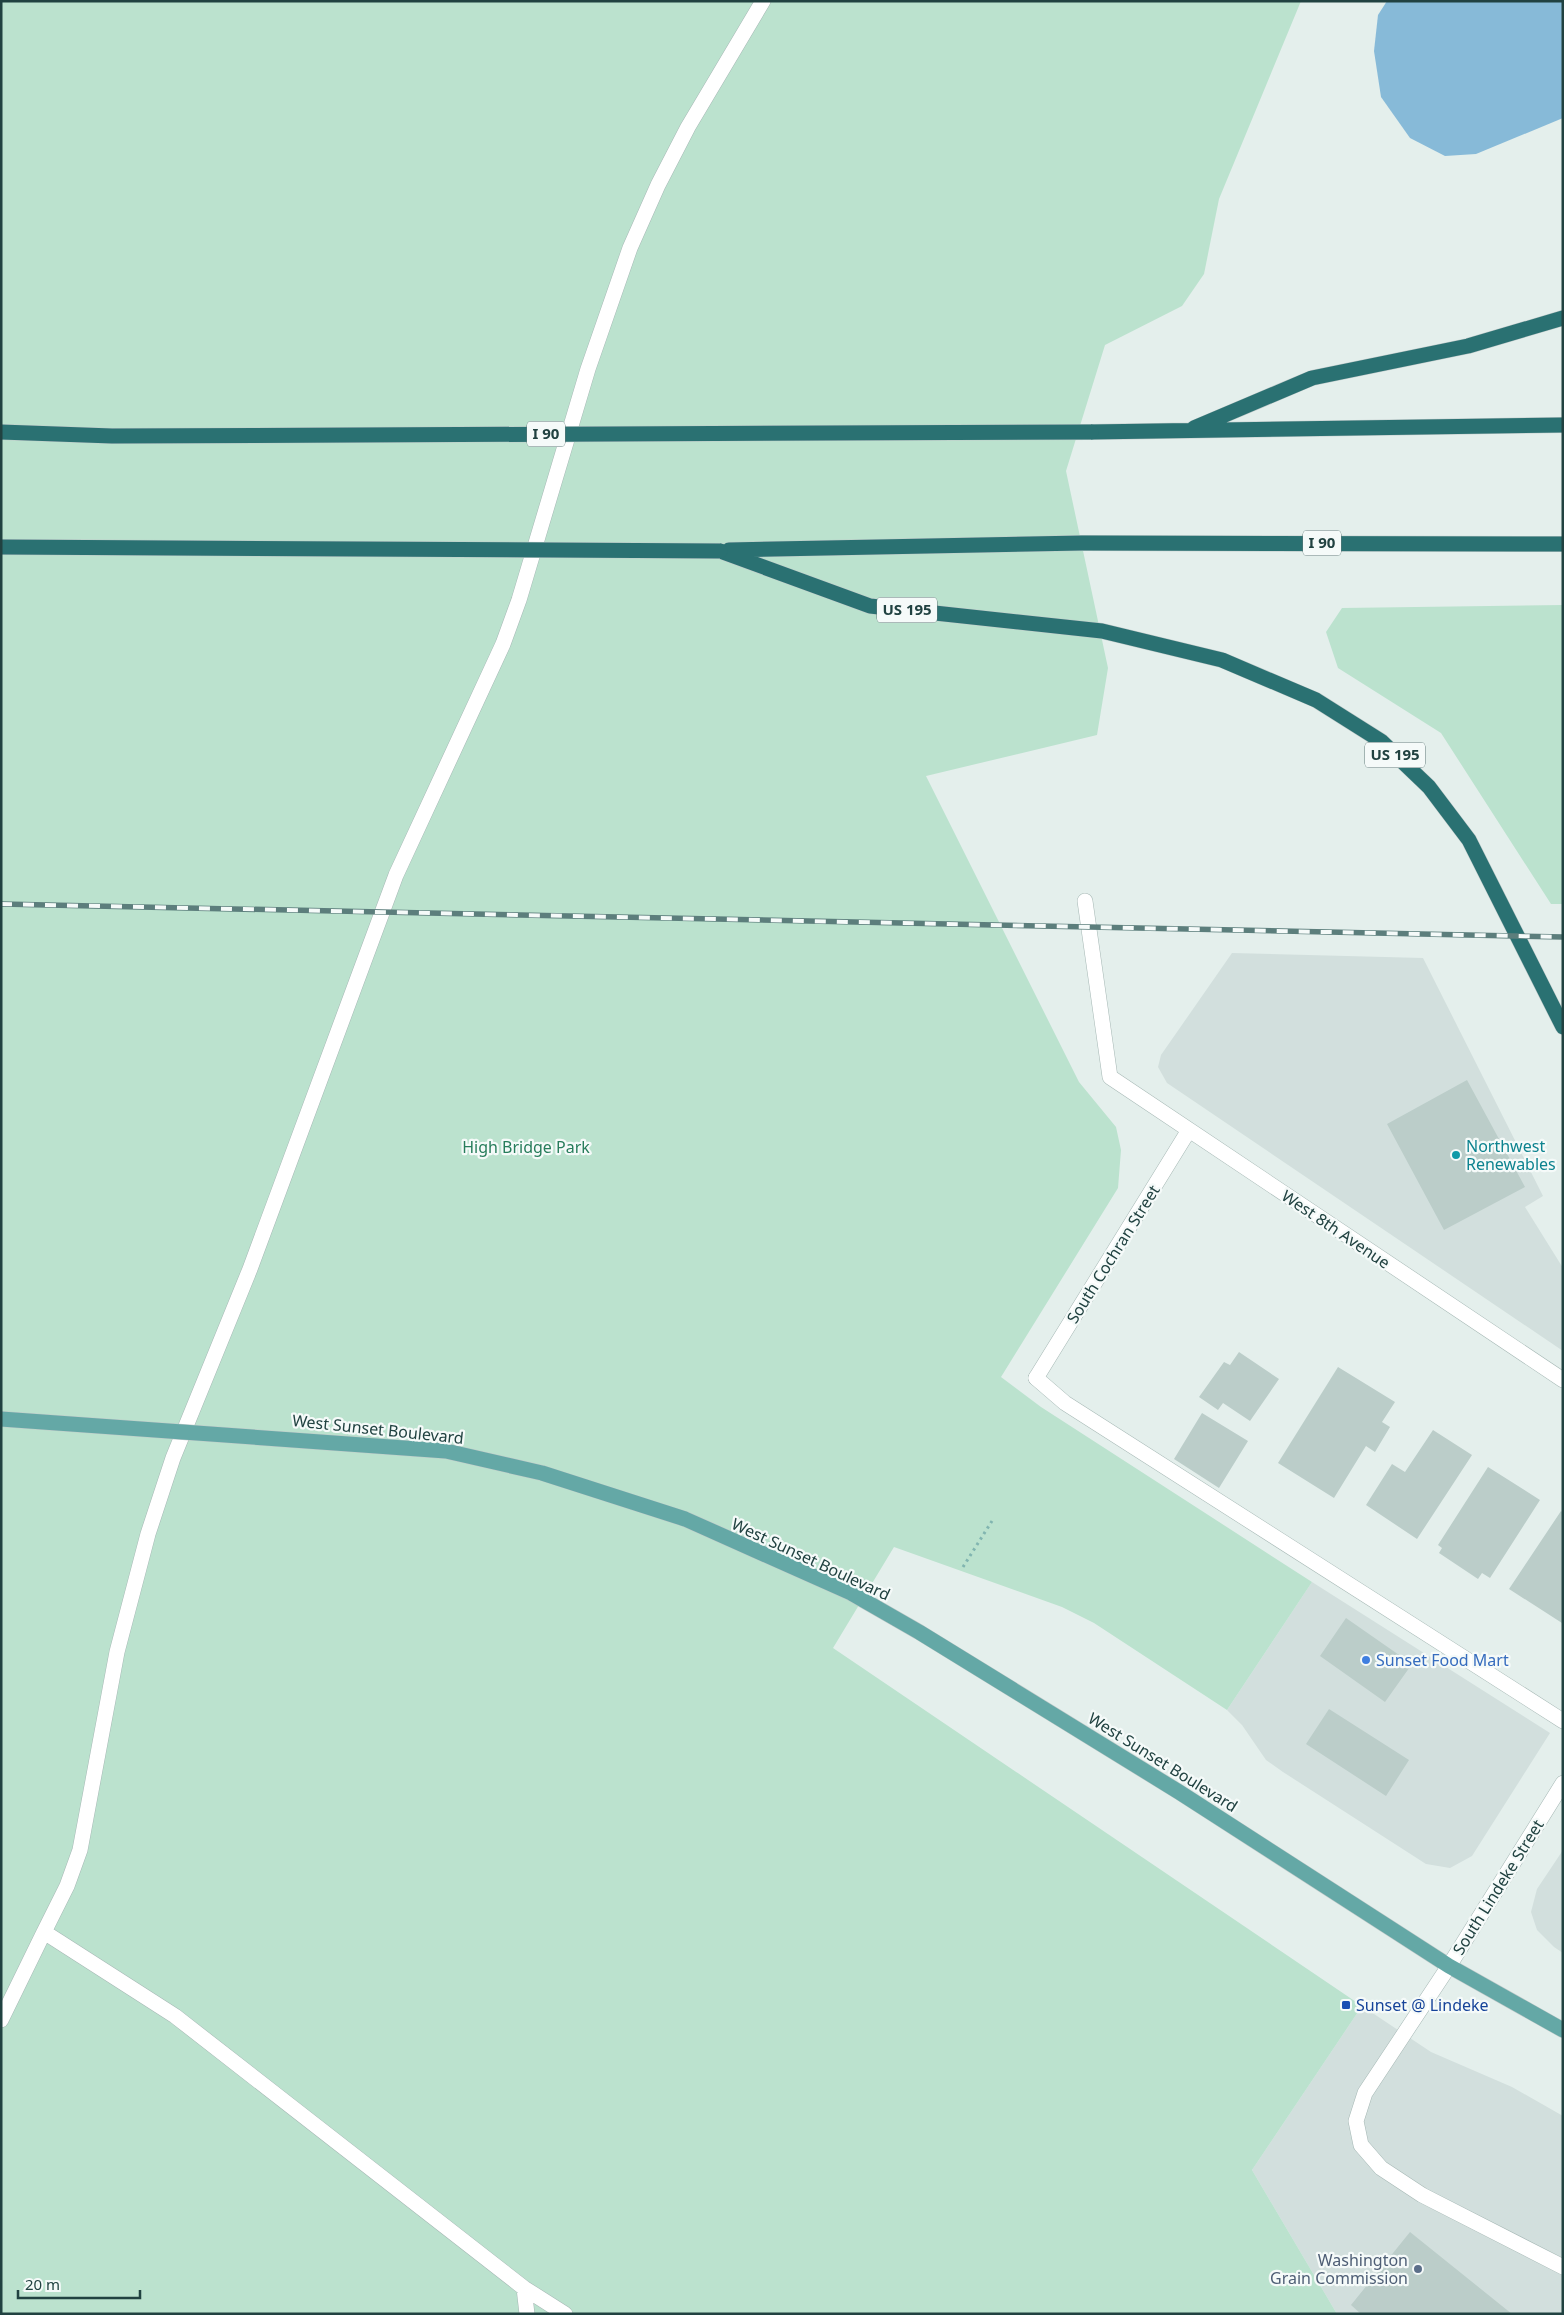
<svg xmlns="http://www.w3.org/2000/svg" width="1564" height="2315" font-family="'Noto Sans',sans-serif">
<style>
.built{fill:#d2dfdd}
.green{fill:#bbe2ce}
.water{fill:#87bad8}
.building{fill:#bbcdc9}
.lines{fill:none;stroke-linecap:round;stroke-linejoin:round}
.service-casing{stroke:#a6b8b5;stroke-width:16}
.minor-casing{stroke:#a6b8b5;stroke-width:16}
.primary-casing{stroke:#c1caca;stroke-width:16}
.motorway-casing{stroke:#c1caca;stroke-width:16}
.path{stroke:#81b5b0;stroke-width:3;stroke-dasharray:2.5 4;stroke-linecap:butt}
.service{stroke:#fff;stroke-width:15}
.minor{stroke:#fff;stroke-width:15}
.primary{stroke:#64a8a6;stroke-width:15}
.motorway{stroke:#2a7172;stroke-width:15}
.rail-casing{stroke:#5c7e7c;stroke-width:5.5}
.rail{stroke:#f5faf9;stroke-width:4;stroke-dasharray:11;stroke-linecap:butt}
.primary-bridge-casing{stroke:#c1caca;stroke-width:16;stroke-linecap:butt}
.motorway-bridge-casing{stroke:#c1caca;stroke-width:16;stroke-linecap:butt}
.primary-bridge{stroke:#64a8a6;stroke-width:15}
.motorway-bridge{stroke:#2a7172;stroke-width:15}
.culture-dot{fill:#0f9aa8;stroke:#f5faf9;stroke-width:2}
.shop-dot{fill:#3f7fe0;stroke:#f5faf9;stroke-width:2}
.transit-dot{fill:#1a4fb4;stroke:#f5faf9;stroke-width:2}
.service-dot{fill:#5c6f8a;stroke:#f5faf9;stroke-width:2}
.labels{text-anchor:middle;stroke-width:4.5;stroke-linejoin:round;paint-order:stroke}
.shield{fill:#f5faf9;stroke:#617978;stroke-width:1}
.shield-label{font-size:15px;font-weight:bold;fill:#214241}
.culture-label{font-size:16px;fill:#0d838f;stroke:#f5faf9;text-anchor:start}
.park-label{font-size:16px;fill:#277d5b;stroke:#f5faf9}
.street-label{font-size:16px;fill:#214241;stroke:#f5faf9}
.shop-label{font-size:16px;fill:#366cbe;stroke:#f5faf9;text-anchor:start}
.transit-label{font-size:16px;fill:#164399;stroke:#f5faf9;text-anchor:start}
.service-label{font-size:16px;fill:#4e5e75;stroke:#f5faf9;text-anchor:end}
</style>
<rect width="100%" height="100%" fill="#e4efec"/>
<!-- built -->
<path class="built" d="M1232,953L1423,958L1543,1196L1525,1207L1563,1268V1351L1167,1083L1158,1067L1161,1055Z
M1312,1582L1550,1733L1472,1856L1450,1868L1426,1864L1283,1772L1266,1760L1242,1725L1227,1710Z
M1563,1850V1953L1554,1947L1537,1930L1531,1912L1537,1889Z
M1362,2006L1431,2052L1512,2087L1563,2116V2314H1337L1252,2170Z"/>
<!-- green -->
<path class="green" d="M1,1H1301L1219,199L1204,274L1182,306L1105,345L1066,471L1108,668L1097,735L926,776L1079,1082L1116,1127L1121,1150L1118,1188L1001,1377L1041,1407L1312,1582L1227,1710L1094,1623L1062,1607L894,1547L833,1648L1362,2006L1252,2170L1337,2314H1Z
M1563,605V904H1551L1441,733L1338,668L1326,632L1342,608Z"/>
<!-- water -->
<path class="water" d="M1387,1H1563V118L1476,154L1445,156L1410,138L1381,97L1374,51L1378,15Z"/>
<!-- building -->
<path class="building" d="M1467,1080L1525,1187L1444,1230L1387,1124Z
M1239,1352L1279,1379L1250,1421L1223,1403L1218,1410L1199,1397L1224,1362L1230,1365Z
M1338,1367L1395,1402L1382,1422L1390,1427L1375,1452L1366,1446L1334,1498L1278,1463Z
M1202,1413L1248,1441L1219,1488L1174,1459Z
M1433,1430L1472,1455L1417,1539L1366,1505L1392,1464L1405,1472Z
M1488,1467L1540,1500L1490,1578L1482,1573L1478,1579L1439,1553L1442,1548L1438,1545Z
M1561,1511L1563,1513L1562,1623L1509,1589Z
M1346,1618L1412,1664L1385,1702L1320,1656Z
M1329,1709L1409,1760L1386,1796L1306,1744Z
M1410,2232L1512,2314H1361L1351,2305Z"/>
<g class="lines">
<defs>
<path id="service" d="M1036,1378L1065,1403L1563,1721
M1449,1966L1365,2093L1356,2121L1361,2145L1381,2168L1422,2195L1563,2267
M1,2020L44,1932
M524,2288L565,2314
M527,2314L524,2288L175,2016L44,1932L67,1886L80,1850L117,1652L148,1534L173,1458L250,1269L396,875L503,644L519,600L588,369L630,248L658,185L688,127L763,1"/>
<path id="minor" d="M1085,901L1110,1077L1563,1380
M1036,1378L1189,1130
M1449,1966L1563,1783"/>
<path id="primary" d="M851,1593L919,1632L1179,1792L1449,1966L1563,2030"/>
<path id="motorway" d="M1194,428L1312,378L1468,346L1563,318
M1091,432L1563,425
M729,550L1082,543L1563,544
M720,551L870,606L1102,631L1222,660L1316,700L1381,741L1429,787L1469,840L1563,1027"/>
</defs>
<!-- service casing -->
<use href="#service" class="service-casing"/>
<!-- minor casing -->
<use href="#minor" class="minor-casing"/>
<!-- primary casing -->
<use href="#primary" class="primary-casing"/>
<!-- motorway casing -->
<use href="#motorway" class="motorway-casing"/>
<!-- path -->
<path class="path" d="M963,1567L992,1521"/>
<!-- service -->
<use href="#service" class="service"/>
<!-- minor -->
<use href="#minor" class="minor"/>
<!-- primary -->
<use href="#primary" class="primary"/>
<!-- motorway -->
<use href="#motorway" class="motorway"/>
<defs>
<path id="rail" d="M1,904L1563,937"/>
</defs>
<!-- rail casing -->
<use href="#rail" class="rail-casing"/>
<!-- rail -->
<use href="#rail" class="rail"/>
<defs>
<path id="primary-bridge" d="M1,1419L446,1451L542,1473L685,1519L851,1593"/>
<path id="motorway-bridge" d="M1,432L112,436L1091,432
M1,547L720,551"/>
</defs>
<!-- primary-bridge casing -->
<use href="#primary-bridge" class="primary-bridge-casing"/>
<!-- motorway-bridge casing -->
<use href="#motorway-bridge" class="motorway-bridge-casing"/>
<!-- primary-bridge -->
<use href="#primary-bridge" class="primary-bridge"/>
<!-- motorway-bridge -->
<use href="#motorway-bridge" class="motorway-bridge"/>
</g>
<!-- markers -->
<circle class="culture-dot" cx="1456" cy="1155" r="5"/>
<circle class="shop-dot" cx="1366" cy="1660" r="5"/>
<rect class="transit-dot" x="1341" y="2000" width="10" height="10" rx="2.5"/>
<circle class="service-dot" cx="1418" cy="2269" r="5"/>
<g class="labels">
<!-- shield labels -->
<g class="shield">
<rect x="527" y="421.5" width="38" height="25" rx="4"/>
<rect x="1303" y="530.5" width="38" height="25" rx="4"/>
<rect x="877" y="597.5" width="60" height="25" rx="4"/>
<rect x="1365" y="742.5" width="60" height="25" rx="4"/>
</g>
<g class="shield-label">
<text x="546" y="439">I 90</text>
<text x="1322" y="548">I 90</text>
<text x="907" y="615">US 195</text>
<text x="1395" y="760">US 195</text>
</g>
<!-- culture labels -->
<g class="culture-label">
<text x="1466" y="1152">Northwest<tspan x="1466" dy="18">Renewables</tspan></text>
</g>
<!-- park labels -->
<g class="park-label">
<text x="526" y="1153">High Bridge Park</text>
</g>
<!-- street labels -->
<g class="street-label">
<text transform="translate(1336 1229) rotate(34)" y="6">West 8th Avenue</text>
<text transform="translate(1113 1254) rotate(-58)" y="6">South Cochran Street</text>
<text transform="translate(378 1429) rotate(6)" y="6">West Sunset Boulevard</text>
<text transform="translate(811 1559) rotate(25)" y="6">West Sunset Boulevard</text>
<text transform="translate(1163 1762) rotate(32)" y="6">West Sunset Boulevard</text>
<text transform="translate(1498 1887) rotate(-58)" y="6">South Lindeke Street</text>
</g>
<!-- shop labels -->
<g class="shop-label">
<text x="1376" y="1666">Sunset Food Mart</text>
</g>
<!-- transit labels -->
<g class="transit-label">
<text x="1356" y="2011">Sunset @ Lindeke</text>
</g>
<!-- service labels -->
<g class="service-label">
<text x="1408" y="2266">Washington<tspan x="1408" dy="18">Grain Commission</tspan></text>
</g>
</g>
<!-- border -->
<rect width="1564" height="2315" fill="none" stroke="#214241" stroke-width="5"/>
<!-- scale -->
<path d="M18 2290v8h122v-8" fill="none" stroke="#214241" stroke-width="2.5"/>
<text x="25" y="2290" font-size="15" fill="#214241" stroke="#f5faf9" stroke-width="4" paint-order="stroke">20 m</text>
</svg>
